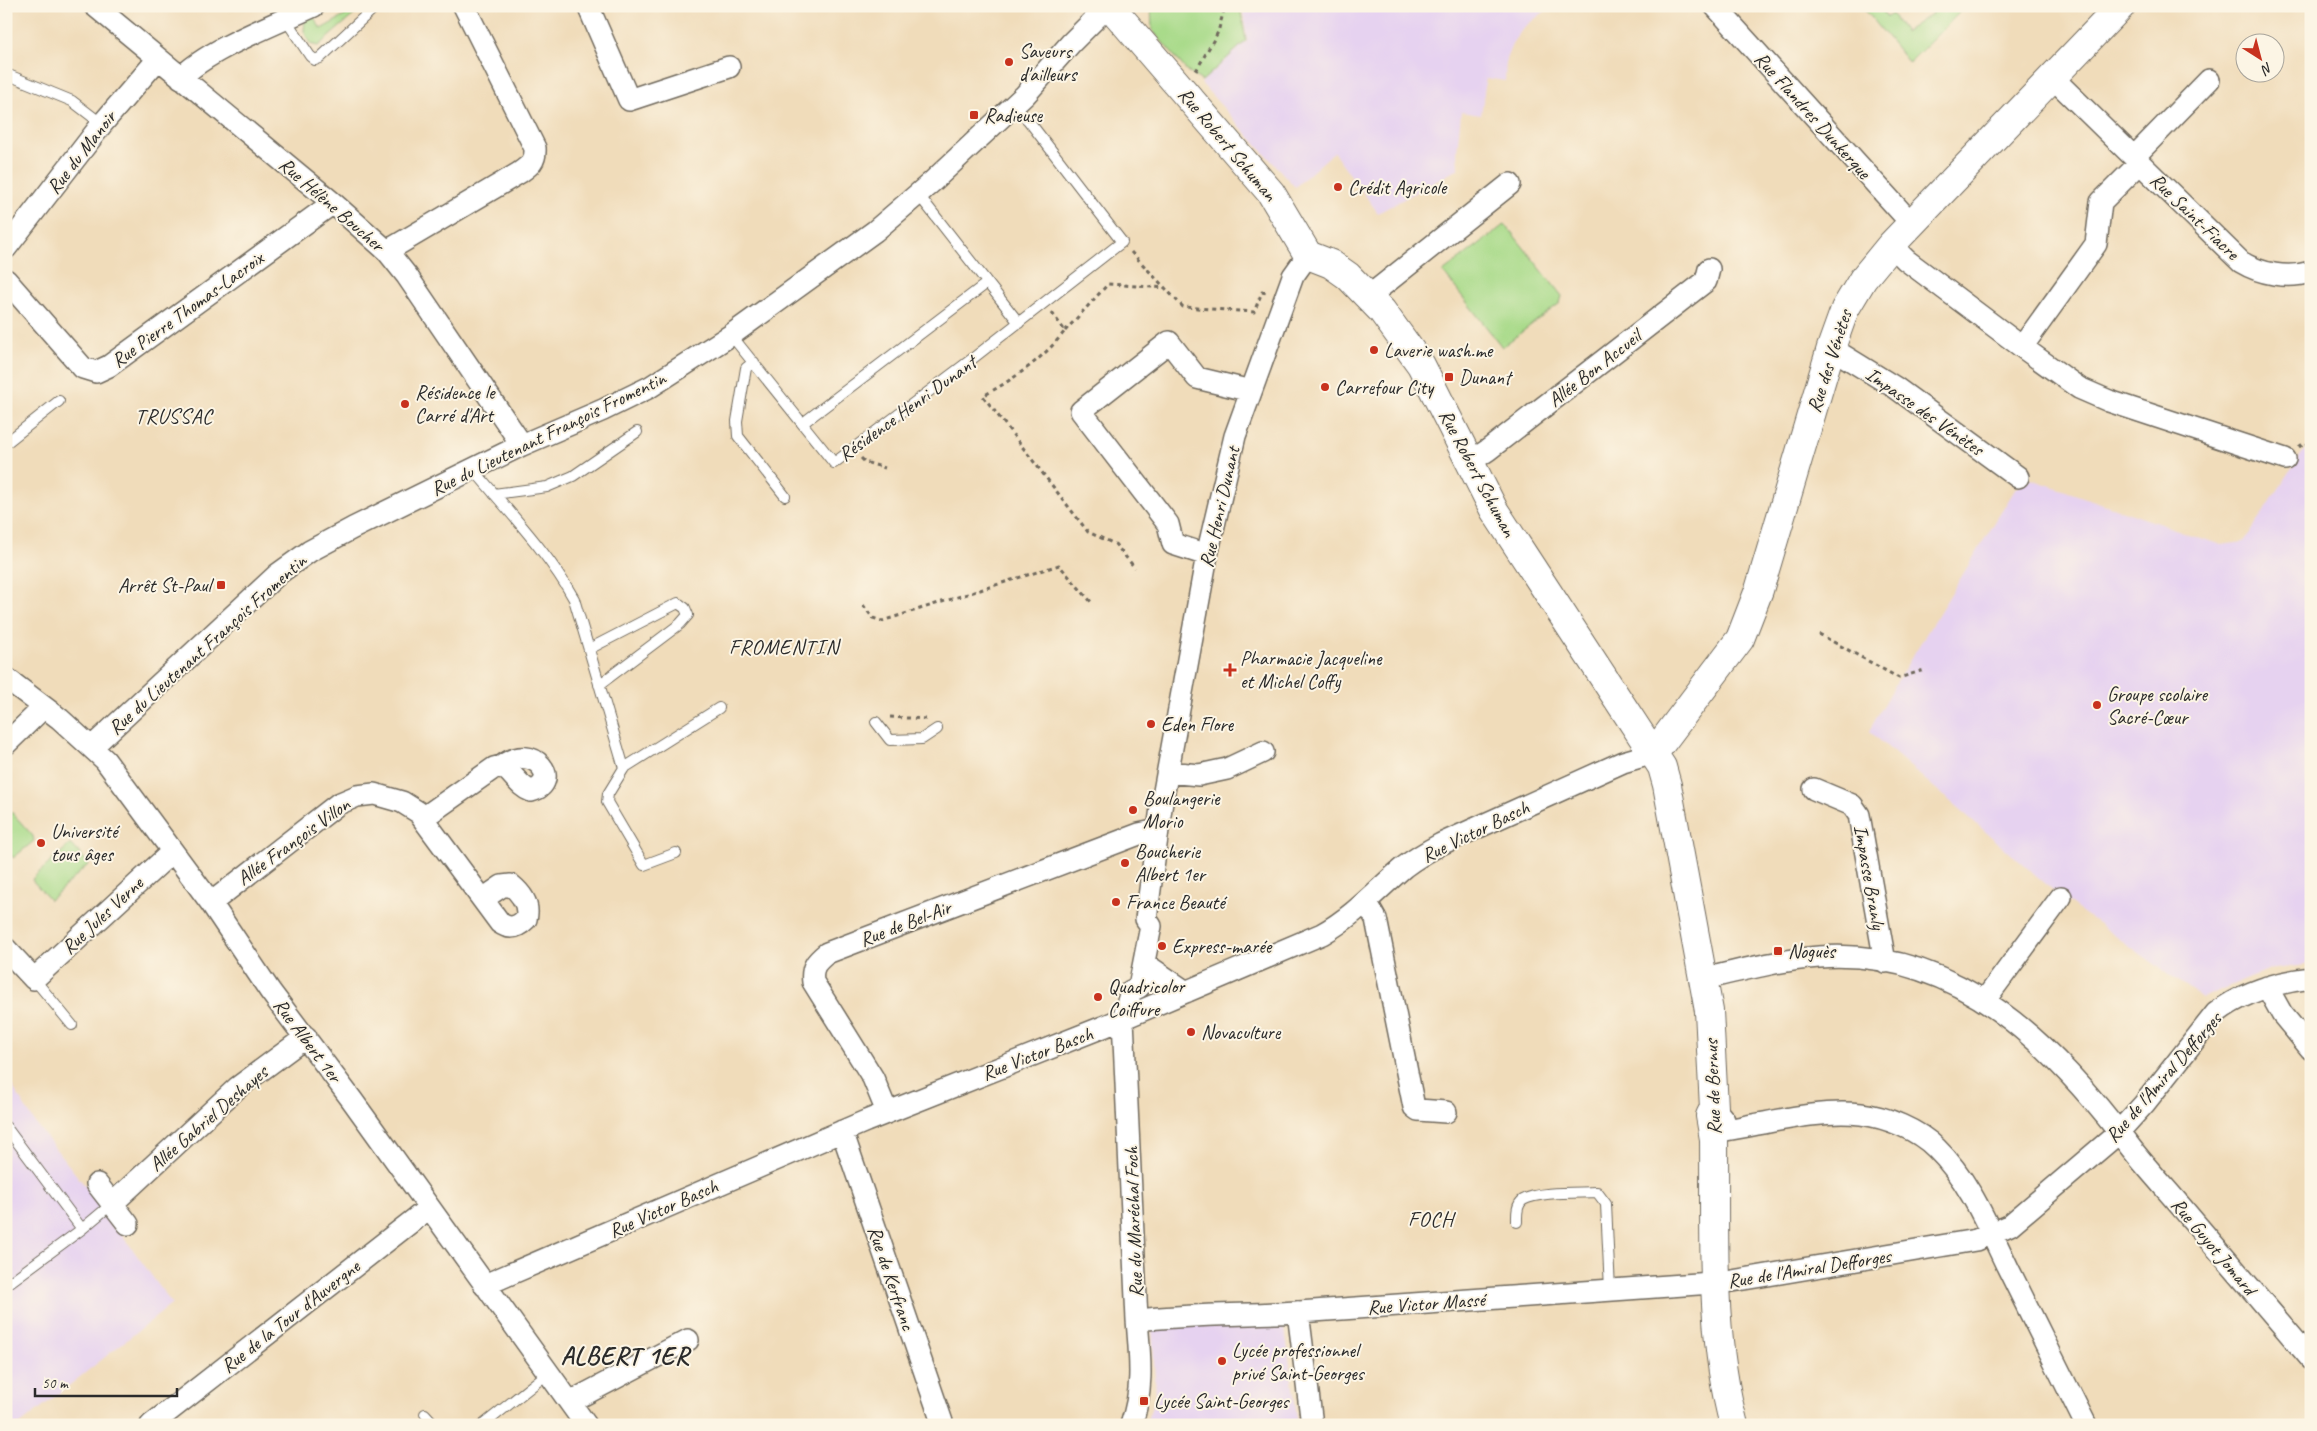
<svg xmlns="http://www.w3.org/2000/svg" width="2317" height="1431" font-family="Caveat,sans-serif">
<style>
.built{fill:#e6d2f0}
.green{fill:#a8da89;stroke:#6a825a}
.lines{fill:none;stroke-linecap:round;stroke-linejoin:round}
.lane-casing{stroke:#70695d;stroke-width:12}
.street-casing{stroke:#70695d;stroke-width:24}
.secondary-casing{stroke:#70695d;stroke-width:30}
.path{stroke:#70695d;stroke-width:3;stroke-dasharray:4 4;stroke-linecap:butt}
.lane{stroke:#fff;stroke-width:10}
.street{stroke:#fff;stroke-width:21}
.secondary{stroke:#fff;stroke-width:28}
.poi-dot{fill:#c8321e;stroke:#fcf5e5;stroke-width:2}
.labels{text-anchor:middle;stroke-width:4;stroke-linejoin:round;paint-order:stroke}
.poi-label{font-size:20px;fill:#2b2b2b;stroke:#fcf5e5;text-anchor:start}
.street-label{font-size:20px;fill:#2b2b2b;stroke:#fcf5e5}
.neighbourhood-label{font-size:21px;letter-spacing:1px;fill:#2b2b2b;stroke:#fcf5e5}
.district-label{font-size:25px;font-weight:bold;letter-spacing:1px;fill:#2b2b2b;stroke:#fcf5e5}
</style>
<rect width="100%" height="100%" fill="#fcf5e5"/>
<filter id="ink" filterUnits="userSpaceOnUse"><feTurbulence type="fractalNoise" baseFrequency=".02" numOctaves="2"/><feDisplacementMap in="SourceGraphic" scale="10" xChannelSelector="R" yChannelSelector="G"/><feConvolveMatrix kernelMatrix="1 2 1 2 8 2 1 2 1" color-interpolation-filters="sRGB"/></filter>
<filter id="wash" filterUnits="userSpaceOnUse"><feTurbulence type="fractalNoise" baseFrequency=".0096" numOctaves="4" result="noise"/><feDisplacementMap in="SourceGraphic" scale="20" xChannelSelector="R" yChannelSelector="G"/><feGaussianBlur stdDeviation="1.12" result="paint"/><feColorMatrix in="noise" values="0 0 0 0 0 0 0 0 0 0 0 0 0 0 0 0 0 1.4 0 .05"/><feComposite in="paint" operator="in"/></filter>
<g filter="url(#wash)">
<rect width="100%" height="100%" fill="#f0dcba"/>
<!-- built -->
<path class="built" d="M1242,6H1552L1524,27L1513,42L1506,59L1505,81L1486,78L1481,115L1461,112L1457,152L1458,169L1378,213L1334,152L1295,187L1201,83L1247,41Z
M2305,449L2311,453V964L2268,970L2202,998L2061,897L1869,731L1899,678L2016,488L2031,479L2221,545L2244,542Z
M6,1076L35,1123L105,1211L172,1304L19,1425H6Z
M1283,1313L1298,1425H1145L1156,1396L1152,1327Z"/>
<!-- green -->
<path class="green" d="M343,6H364L318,46L310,44L304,31L305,20L313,16L321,29L348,14Z
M1151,6H1240L1246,41L1202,81L1188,72L1152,30Z
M1862,6H1879L1887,17L1892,14L1905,32L1933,13L1929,6H1966L1909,63Z
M1505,224L1562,296L1560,303L1502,347L1443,272Z
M6,806L33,836L34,841L13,858L6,850Z
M69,845H72L89,864L50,900L32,880L33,878Z"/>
</g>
<g filter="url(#ink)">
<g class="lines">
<defs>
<path id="lane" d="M286,20L310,56L315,60L320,58L376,6
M6,74L72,101L102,124
M918,194L1019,323
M731,335L834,463L972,359L1122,242L1028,120L1013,106
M754,362L746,368L737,421L738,436L785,496
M803,423L987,283
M6,443L59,401
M474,470C508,511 548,552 574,599L624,768L608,794L607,802L644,865L676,853
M494,494L547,487L573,476L637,432
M589,649L678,603L685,608L688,615L680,624L599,685
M876,722L890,740L922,739L937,729
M624,768L719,708
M34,979L72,1025
M6,1127L82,1229L113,1203
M1517,1222C1517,1215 1516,1205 1523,1200C1538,1191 1578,1193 1597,1192L1606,1204L1610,1290
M6,1285L82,1229
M425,1414L435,1425
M483,1425L548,1373"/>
<path id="street" d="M95,6L333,203L387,251L407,276L522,445
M588,6L629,100L729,67
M1715,6L1911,223
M2052,77L2241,262C2261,274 2287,279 2311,272
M181,78C206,50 278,23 314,6
M2134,157L2209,80
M1891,245L1906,260L2022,347L2079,388L2109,401L2285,459
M6,248L102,124L158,59
M387,251L519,173C529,166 536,162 535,148L464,6
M6,280L83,368L96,372L109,366L333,203
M1368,297L1510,184
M2022,347L2096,244L2101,202L2140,163
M1831,348L1896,388L2018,477
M1470,462L1488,450L1706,281L1709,269
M1207,555L1173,544L1168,524L1081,411L1169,342L1197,378L1251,391
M6,678L60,719L105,760L211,903L270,991L352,1100L586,1425
M6,744L44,707
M92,747L278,574L310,551L353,528L522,445L603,410L650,387L731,335L875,231L933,181L1025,95L1071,43L1108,6
M1168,772L1199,775L1227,769L1263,752
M1814,789L1852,805L1859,815L1885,962
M423,818L494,768L502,766C513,773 519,787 531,791C563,783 535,740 502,766
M211,903L338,804L357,796L374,794L402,802L418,812L500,923C510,930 518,927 526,919C530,905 522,894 511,885L502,886L483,899
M1367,903L1376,919L1414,1107L1418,1110L1446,1112
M6,949L34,979L172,852
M1145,964L1186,992
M1704,979C1742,970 1780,960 1819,957C1958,947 2054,1046 2131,1148C2149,1171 2170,1193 2189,1216C2230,1264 2270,1311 2311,1359
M2267,987L2282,1014L2311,1049
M1985,1000L2061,897
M1714,1108L1724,1120L1726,1130C1768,1123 1819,1109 1861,1114C1887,1117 1918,1130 1936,1148C1970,1181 1988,1227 2008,1268C2034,1320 2060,1373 2086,1425
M887,1112L873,1078L813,982C811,967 816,962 827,953L1139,834L1158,830
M842,1131L943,1425
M97,1184L128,1224
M113,1203L237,1088L306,1037
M485,1286L494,1281L866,1121L1103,1027L1322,934C1354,916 1377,890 1404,867C1416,858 1428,851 1441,844L1623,762L1654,753
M1298,1312L1312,1425
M1137,1320C1191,1314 1245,1315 1299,1312C1442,1303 1584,1292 1726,1282L1976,1240L2010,1225L2115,1136L2144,1104L2216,1013C2243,992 2278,982 2311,978
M570,1402L688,1340
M151,1425L429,1208
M1131,1425C1144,1388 1140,1358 1137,1320L1123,1019L1131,991L1139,987L1151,926L1146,919L1161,808L1207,555L1235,436L1293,276L1308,255"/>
<path id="secondary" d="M1110,6L1271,193L1308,255L1331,264L1348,276L1382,311L1421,365L1494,510L1662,767L1667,785L1709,1011L1714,1108L1710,1116L1714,1139C1715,1235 1709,1331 1734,1425
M1654,753L1740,639L1759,590L1831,348L1845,309L1863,279L1891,245L2121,6"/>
</defs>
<!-- lane casing -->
<use href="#lane" class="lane-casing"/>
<!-- street casing -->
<use href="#street" class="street-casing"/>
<!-- secondary casing -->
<use href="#secondary" class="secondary-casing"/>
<!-- path -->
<path class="path" d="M1196,71L1218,32L1225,6
M1131,252L1183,307L1254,312L1262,292L1267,293
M1052,313L1065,331C1043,359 1014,379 983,396L1088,532L1115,544L1135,568
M1065,331L1108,284L1166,288
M2299,447L2304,443L2311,447
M861,458L865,462L885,468
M863,605L873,618L882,621L1059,565L1092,603
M1819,634L1899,678L1924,670
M890,717L926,719"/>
<!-- lane -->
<use href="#lane" class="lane"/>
<!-- street -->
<use href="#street" class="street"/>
<!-- secondary -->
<use href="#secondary" class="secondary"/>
</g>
</g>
<!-- markers -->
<g class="poi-dot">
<circle cx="1009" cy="62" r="5"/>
<rect x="969" y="110" width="10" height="10" rx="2.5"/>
<circle cx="1338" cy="187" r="5"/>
<circle cx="1374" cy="350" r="5"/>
<rect x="1444" y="372" width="10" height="10" rx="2.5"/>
<circle cx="1325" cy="387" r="5"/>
<circle cx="405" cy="404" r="5"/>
<rect x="216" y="580" width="10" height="10" rx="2.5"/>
<path d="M1227.5 662.5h5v5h5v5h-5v5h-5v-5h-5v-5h5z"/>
<circle cx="2097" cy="705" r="5"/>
<circle cx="1151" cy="724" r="5"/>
<circle cx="1133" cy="810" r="5"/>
<circle cx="41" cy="843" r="5"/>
<circle cx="1125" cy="863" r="5"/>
<circle cx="1116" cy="902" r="5"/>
<circle cx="1162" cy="946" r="5"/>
<rect x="1773" y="946" width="10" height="10" rx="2.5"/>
<circle cx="1098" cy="997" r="5"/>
<circle cx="1191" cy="1032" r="5"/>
<circle cx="1222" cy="1361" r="5"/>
<rect x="1139" y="1396" width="10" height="10" rx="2.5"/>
</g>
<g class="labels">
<!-- poi labels -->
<g class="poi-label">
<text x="1019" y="58">Saveurs<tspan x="1019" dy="23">d'ailleurs</tspan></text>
<text x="984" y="122">Radieuse</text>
<text x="1348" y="194">Crédit Agricole</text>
<text x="1384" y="357">Laverie wash.me</text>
<text x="1459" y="384">Dunant</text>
<text x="1335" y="394">Carrefour City</text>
<text x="415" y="399">Résidence le<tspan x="415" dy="23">Carré d'Art</tspan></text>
<text x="211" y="592" text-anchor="end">Arrêt St-Paul</text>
<text x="1240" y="665">Pharmacie Jacqueline<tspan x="1240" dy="23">et Michel Coffy</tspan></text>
<text x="2107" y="701">Groupe scolaire<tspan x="2107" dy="23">Sacré-Cœur</tspan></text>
<text x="1161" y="731">Eden Flore</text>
<text x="1143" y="805">Boulangerie<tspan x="1143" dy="23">Morio</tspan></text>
<text x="51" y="838">Université<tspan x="51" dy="23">tous âges</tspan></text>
<text x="1135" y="858">Boucherie<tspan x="1135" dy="23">Albert 1er</tspan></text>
<text x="1126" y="909">France Beauté</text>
<text x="1172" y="953">Express-marée</text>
<text x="1788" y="958">Noguès</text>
<text x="1108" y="993">Quadricolor<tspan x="1108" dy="23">Coiffure</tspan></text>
<text x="1201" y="1039">Novaculture</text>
<text x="1232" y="1357">Lycée professionnel<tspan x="1232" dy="23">privé Saint-Georges</tspan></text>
<text x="1154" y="1408">Lycée Saint-Georges</text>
</g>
<!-- street labels -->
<g class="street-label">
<text transform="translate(1813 115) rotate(48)" y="7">Rue Flandres Dunkerque</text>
<text transform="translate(1228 144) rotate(50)" y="7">Rue Robert Schuman</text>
<text transform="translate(81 152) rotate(-52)" y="7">Rue du Manoir</text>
<text transform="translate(332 204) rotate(41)" y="7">Rue Hélène Boucher</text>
<text transform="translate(2195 216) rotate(44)" y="7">Rue Saint-Fiacre</text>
<text transform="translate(187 309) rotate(-36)" y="7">Rue Pierre Thomas-Lacroix</text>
<text transform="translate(1829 361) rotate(-72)" y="7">Rue des Vénètes</text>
<text transform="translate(1594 368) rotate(-38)" y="7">Allée Bon Accueil</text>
<text transform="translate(907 408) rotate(-36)" y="7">Résidence Henri Dunant</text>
<text transform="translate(1925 411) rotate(35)" y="7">Impasse des Vénètes</text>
<text transform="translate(548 433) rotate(-26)" y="7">Rue du Lieutenant François Fromentin</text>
<text transform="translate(1478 473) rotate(62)" y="7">Rue Robert Schuman</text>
<text transform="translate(1219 507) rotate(-77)" y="7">Rue Henri Dunant</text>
<text transform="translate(207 644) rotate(-42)" y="7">Rue du Lieutenant François Fromentin</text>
<text transform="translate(1475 831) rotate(-26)" y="7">Rue Victor Basch</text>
<text transform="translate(293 841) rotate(-36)" y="7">Allée François Villon</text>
<text transform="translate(1870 877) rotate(80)" y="7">Impasse Branly</text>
<text transform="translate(102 915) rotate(-43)" y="7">Rue Jules Verne</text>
<text transform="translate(905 923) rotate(-21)" y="7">Rue de Bel-Air</text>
<text transform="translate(308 1040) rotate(53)" y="7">Rue Albert 1er</text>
<text transform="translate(1037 1053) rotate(-21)" y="7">Rue Victor Basch</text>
<text transform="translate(2163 1077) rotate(-49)" y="7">Rue de l'Amiral Defforges</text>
<text transform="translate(1712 1087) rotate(-92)" y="7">Rue de Bernus</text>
<text transform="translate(208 1118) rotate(-41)" y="7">Allée Gabriel Deshayes</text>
<text transform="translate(663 1208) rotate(-24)" y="7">Rue Victor Basch</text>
<text transform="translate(1133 1222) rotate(-92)" y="7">Rue du Maréchal Foch</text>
<text transform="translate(2214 1246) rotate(50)" y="7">Rue Guyot Jomard</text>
<text transform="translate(1809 1268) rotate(-9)" y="7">Rue de l'Amiral Defforges</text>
<text transform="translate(892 1278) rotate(71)" y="7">Rue de Kerfranc</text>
<text transform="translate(1426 1303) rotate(-4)" y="7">Rue Victor Massé</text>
<text transform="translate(290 1316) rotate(-38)" y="7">Rue de la Tour d'Auvergne</text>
</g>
<!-- neighbourhood labels -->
<g class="neighbourhood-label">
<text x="174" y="423">TRUSSAC</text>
<text x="784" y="654">FROMENTIN</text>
<text x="1431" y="1226">FOCH</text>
</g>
<!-- district labels -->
<g class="district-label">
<text x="625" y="1364">ALBERT 1ER</text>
</g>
</g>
<!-- margin -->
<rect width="2317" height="1431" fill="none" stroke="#fcf5e5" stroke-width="25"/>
<!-- north arrow -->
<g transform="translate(2260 58) rotate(144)"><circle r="24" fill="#fcf5e5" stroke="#a8a49b"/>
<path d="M0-4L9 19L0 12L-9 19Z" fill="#c8321e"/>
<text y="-8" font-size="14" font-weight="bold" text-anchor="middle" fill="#2b2b2b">N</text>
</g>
<!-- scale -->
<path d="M35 1388v8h142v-8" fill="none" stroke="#2b2b2b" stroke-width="2.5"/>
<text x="42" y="1388" font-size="15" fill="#2b2b2b" stroke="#fcf5e5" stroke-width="4" paint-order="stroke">50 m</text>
</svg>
